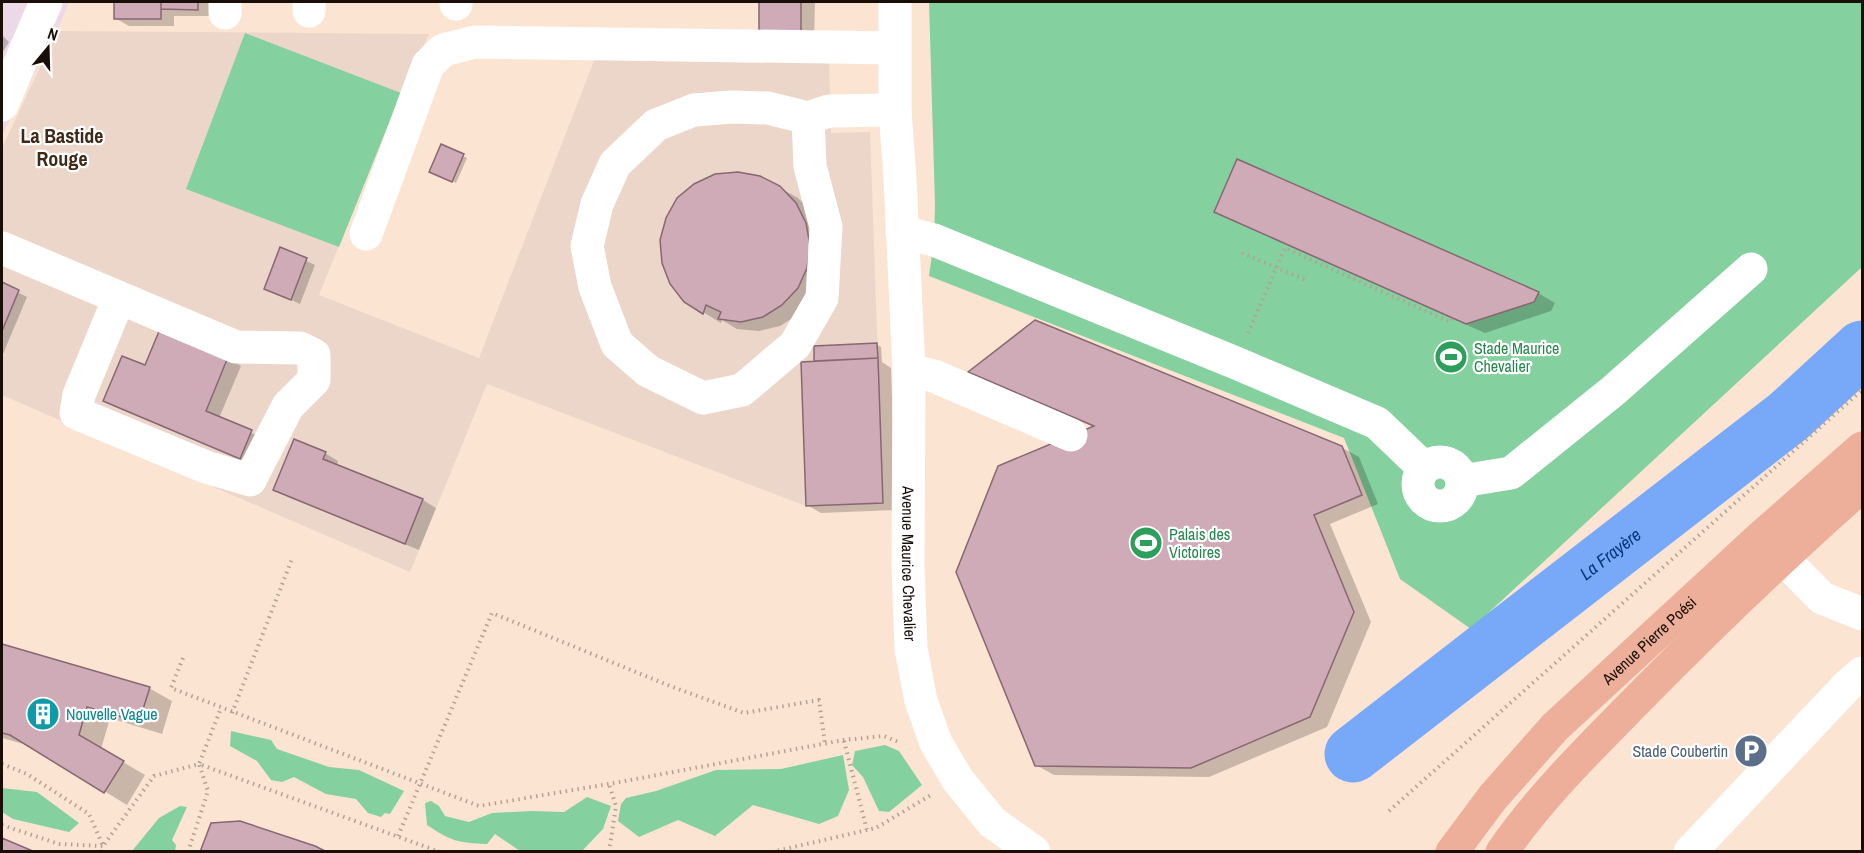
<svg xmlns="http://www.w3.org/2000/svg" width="1864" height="853" font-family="'Archivo Narrow',sans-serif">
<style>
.commercial{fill:#ecd8e7}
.industrial{fill:#ecd6c9}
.green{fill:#84d09e}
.shadow{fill:#0003}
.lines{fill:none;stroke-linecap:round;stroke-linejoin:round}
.river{stroke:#78a9f9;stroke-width:57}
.building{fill:#ceabb6;stroke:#876771;stroke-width:1.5}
.path{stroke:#b5a193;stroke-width:4;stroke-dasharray:1.5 4.5;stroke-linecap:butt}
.minor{stroke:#fff;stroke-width:33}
.major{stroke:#eeaf9a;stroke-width:33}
.labels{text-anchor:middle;stroke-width:4.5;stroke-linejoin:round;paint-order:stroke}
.leisure-label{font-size:16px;fill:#27864d;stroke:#fff;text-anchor:start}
.street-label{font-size:16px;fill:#190f08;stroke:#fff}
.culture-label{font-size:16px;fill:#0d838f;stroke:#fff;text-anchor:start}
.service-label{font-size:16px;fill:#4e5e75;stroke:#fff;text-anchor:end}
.water-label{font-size:18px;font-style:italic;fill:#09367a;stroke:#fff}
.quarter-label{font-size:20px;font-weight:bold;fill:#3f2918;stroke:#fff}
</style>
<rect width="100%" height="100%" fill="#fce4d3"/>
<!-- commercial -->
<path class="commercial" d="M2,2H69L57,31L2,135Z"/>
<!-- industrial -->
<path class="industrial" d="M57,31L429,34L401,93L319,295L479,358L595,58H829L831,133L870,132L883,503L806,506L487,384L410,572L2,395V148Z"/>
<!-- green -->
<path class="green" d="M929,2H1862V267L1471,629L1400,579L1344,438L929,276L934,240L935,205Z
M245,33L401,93L339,247L186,189Z
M231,731L271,740L277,749L329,767L359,770L404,791L390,814L385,813L381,817L368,813L356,799L326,794L294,777L282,782L271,780L257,761L230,746Z
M885,745L899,751L922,785L889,812L879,811L863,777L852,765L855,751Z
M843,755L849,790L838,816L819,824L753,805L715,836L678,820L639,837L618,821L621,804L626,798L656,791L716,770L781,769Z
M2,788L37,792L79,823L69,832L13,819L2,812Z
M587,797L611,806L603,829L582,851H520L495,834L487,844C459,843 450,841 427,825L425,803L431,801L439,806L445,816L469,822L492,813L531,811L564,812Z
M180,806L187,807L172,840L176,845L175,851H132L159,818Z"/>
<!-- shadow -->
<path class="shadow" d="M115,2H211V16H174V26H129L115,18Z
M761,2H815L814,45L760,37Z
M2,35L9,42L2,53Z
M463,156L467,158L456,183L435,174Z
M780,188L798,198L813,214L827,256L799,314L780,326L759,331L737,329L722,320L721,323L685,301Z
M1216,211L1538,293L1555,303L1551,311L1485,333L1233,221Z
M281,249L315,265L300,304L266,288Z
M2,284L27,297L3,354L2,353Z
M877,345L881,347L882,362L891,368L896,510L821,513L807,505L815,348Z
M228,358L241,366L219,418L265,439L254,465L118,408L104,401L146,367Z
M971,372L1341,447L1359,457L1378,504L1330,524L1371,622L1327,727L1209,777L1054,775L1036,765L1094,427L987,381Z
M325,453L338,461L337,466L423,500L436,508L419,550L288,497L275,489Z
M2,645L149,688L172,701L162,734L110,718L101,749L145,775L127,805L31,746L2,738Z"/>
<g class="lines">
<!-- river -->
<path class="river" id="s1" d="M1353,754L1789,416L1862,349"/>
</g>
<!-- building -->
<path class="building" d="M114,2H161V19H114Z
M161,2H198V10L161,9Z
M759,2H801V38L759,37Z
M441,144L464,154L452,182L429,172Z
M1237,159L1539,292L1534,302L1466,324L1214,212Z
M738,172L760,176L780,186L796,203L806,223L810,245L807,268L798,288L782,305L763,317L741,322L718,319L721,312L706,305L703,314L684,302L670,284L662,263L660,240L666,218L677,198L694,184L715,174Z
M280,247L307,258L291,300L264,289Z
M2,282L19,290L2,331Z
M1035,320L1342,446L1362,495L1314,515L1354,612L1310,717L1191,768L1035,766L956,572L998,466L1094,426L968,372Z
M160,329L228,357L206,411L252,430L240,459L103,401L122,356L145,365Z
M877,343L878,358L814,361V346Z
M878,358L883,503L806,506L801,362Z
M294,439L326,452L323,459L423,499L405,544L273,490Z
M2,644L150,687L139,722L87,707L79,735L124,761L104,793L10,735L2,733Z
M240,821L315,846L327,852H200L211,823Z
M2,838L35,852H2Z"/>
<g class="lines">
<!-- path -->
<path class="path" d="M1242,253L1308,281
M1248,333L1285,248L1450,322L1452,318
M183,658L171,688L479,806L609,784L844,740L884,736L901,743
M232,713L292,559
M844,741L867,830
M2,764L27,774L89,814L103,846L154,776L199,764L221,708
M1389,811L1862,390
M2,825L59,844L103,846L102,852
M398,836L492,613L670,686L744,713L819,700L825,744
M188,852L208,791L199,764L440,852
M609,852L616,806L609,784
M772,852L876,828L931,795"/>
<!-- minor -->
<g class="minor">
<path id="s2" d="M895,2V110L900,179L909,370L908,566L911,649L921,701L936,743L958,780L992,822L1034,852"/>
<path d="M456,4V2"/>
<path d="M309,11V2"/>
<path d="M225,13V2"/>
<path d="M2,105L46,2"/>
<path d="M808,118L768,108L732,107L694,110L656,125L615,164L597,204L587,246L595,287L617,344L648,371L703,398L742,390L795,345L822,298L826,227L810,166L808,118L829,111L895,110"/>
<path d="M902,232L934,240L1236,363L1377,423L1424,468"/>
<path d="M366,234L428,65L443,50L475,42L894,48"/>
<path d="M2,248L236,347L300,348L314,355V380L288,406L250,480L206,467L76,413L79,395L119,298"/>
<path d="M909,370L934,376L1071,435"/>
<circle cx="1440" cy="484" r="22"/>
<path d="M1462,481L1511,473L1613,391L1751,269"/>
<path d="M1763,538L1822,598L1862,614"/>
<path d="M1690,852L1848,685L1862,673"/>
</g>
<!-- major -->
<g class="major">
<path id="s3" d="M1452,852L1493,797L1555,727L1761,537L1862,448"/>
<path d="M1502,852C1542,794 1593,745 1641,696C1713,623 1786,553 1862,486"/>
</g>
</g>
<!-- icons -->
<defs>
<symbol id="stadium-disc" viewBox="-11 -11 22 22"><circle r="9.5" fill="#2e9e5b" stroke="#fff"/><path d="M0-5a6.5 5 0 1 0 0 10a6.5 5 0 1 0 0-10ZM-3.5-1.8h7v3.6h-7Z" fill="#fff"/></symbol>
<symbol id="building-disc" viewBox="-11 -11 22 22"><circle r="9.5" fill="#0f9aa8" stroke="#fff"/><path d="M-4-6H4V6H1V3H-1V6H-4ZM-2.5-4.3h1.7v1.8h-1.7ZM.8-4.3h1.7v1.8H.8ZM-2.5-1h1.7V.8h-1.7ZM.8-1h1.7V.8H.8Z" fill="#fff"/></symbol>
<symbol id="parking-disc" viewBox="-11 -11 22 22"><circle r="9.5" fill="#5c6f8a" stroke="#fff"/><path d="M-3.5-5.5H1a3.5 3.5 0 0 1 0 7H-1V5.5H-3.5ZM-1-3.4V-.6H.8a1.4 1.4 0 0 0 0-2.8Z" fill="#fff"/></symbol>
</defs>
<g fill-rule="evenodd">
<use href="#stadium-disc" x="1432" y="338" width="38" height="38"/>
<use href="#stadium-disc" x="1127" y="524" width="38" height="38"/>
<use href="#building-disc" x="24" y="695" width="38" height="38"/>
<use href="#parking-disc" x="1732" y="732" width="38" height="38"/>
</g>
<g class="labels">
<!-- leisure labels -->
<g class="leisure-label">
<text x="1474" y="354">Stade Maurice<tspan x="1474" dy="18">Chevalier</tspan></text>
<text x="1169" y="540">Palais des<tspan x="1169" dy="18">Victoires</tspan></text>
</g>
<!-- street labels -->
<g class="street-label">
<text dy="6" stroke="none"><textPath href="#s2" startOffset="562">Avenue Maurice Chevalier</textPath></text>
<text dy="6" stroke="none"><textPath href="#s3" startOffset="290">Avenue Pierre Poési</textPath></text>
</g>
<!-- culture labels -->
<g class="culture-label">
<text x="66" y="720">Nouvelle Vague</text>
</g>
<!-- service labels -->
<g class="service-label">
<text x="1728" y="757">Stade Coubertin</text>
</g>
<!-- water labels -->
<g class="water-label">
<text dy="6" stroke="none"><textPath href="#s1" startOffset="326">La Frayère</textPath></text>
</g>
<!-- quarter labels -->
<g class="quarter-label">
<text x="62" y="143">La Bastide<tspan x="62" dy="23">Rouge</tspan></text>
</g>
</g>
<!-- border -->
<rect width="1864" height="853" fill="none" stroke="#190f08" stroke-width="6"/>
<!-- north arrow -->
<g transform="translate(48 48) rotate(19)" stroke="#ffffff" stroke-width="4.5" paint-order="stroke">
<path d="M0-4.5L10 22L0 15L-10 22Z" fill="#190f08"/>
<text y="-9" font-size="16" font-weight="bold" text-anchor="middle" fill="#190f08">N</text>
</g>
</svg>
